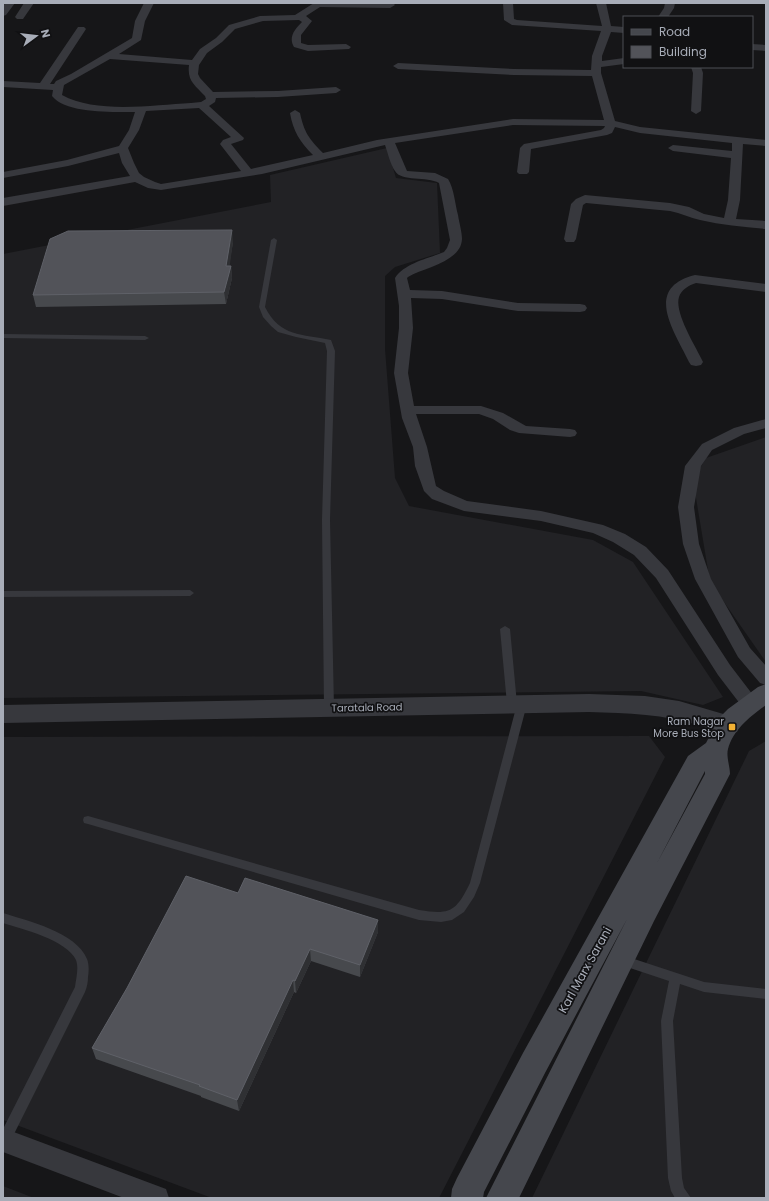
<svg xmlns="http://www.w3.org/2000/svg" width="769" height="1201" font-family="Poppins,sans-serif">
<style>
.built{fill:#222225}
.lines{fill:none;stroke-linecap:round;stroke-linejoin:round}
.service{fill:#37383d;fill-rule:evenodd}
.minor{fill:#37383d;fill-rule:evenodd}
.tertiary{fill:#37383d;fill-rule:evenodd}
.secondary{fill:#45474d;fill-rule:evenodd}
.wall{fill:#47494d}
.shaded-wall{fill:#2f3033}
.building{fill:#525359;stroke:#5f6168}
.poi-dot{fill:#f2b134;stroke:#111113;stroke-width:1.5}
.labels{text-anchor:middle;stroke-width:3.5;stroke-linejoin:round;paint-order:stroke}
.street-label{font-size:10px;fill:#a8adb8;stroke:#111113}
.poi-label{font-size:10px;fill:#a8adb8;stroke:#111113;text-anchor:end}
.near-street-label{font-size:12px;fill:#a8adb8;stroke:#111113}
</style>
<rect width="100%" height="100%" fill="#161618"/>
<!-- built -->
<path class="built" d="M387,148L396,178L437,183L440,253L395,267L385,276V349L395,478L409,506L593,540L633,562L723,697L703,705L641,691L3,698V254L271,202L270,175Z
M766,437V662L710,582L693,480L706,458Z
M649,736L665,757L439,1198H212L3,1120V737Z
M766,741V1198H532L749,751Z
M3,1186L34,1198H3Z"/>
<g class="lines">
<!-- service -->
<path class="service" d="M274,238L277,240L265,307C280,337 302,334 331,340L335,351L330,520L334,708L332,711H326L324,708L322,520L327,351L325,343L296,337L278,332L271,326L263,317L259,307L271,240Z
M3,334L145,336L149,338L145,340L3,338Z
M190,590L194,593L190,596L3,597V591Z
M505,626L510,629L517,704L515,707H509L507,704L500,629Z
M522,700L525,701L527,704L480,883L474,897L464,912L452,920L441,922L419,920L88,824L84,823L83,820L84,817L88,816L419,910C450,915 456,912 470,883L517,704L519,701Z
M3,913C28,921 76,932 87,959C89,964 89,971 88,977C88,982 87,987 85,992L9,1144L4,1146L3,1129L75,987C76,979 79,968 76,960C67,940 22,929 3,923Z
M622,955L704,982L766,989V999L704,992L680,984L673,1021L682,1178L684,1188L691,1198H675L671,1191L668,1178L661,1021L669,981L618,964L616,960L618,956Z"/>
<!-- minor -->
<path class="minor" d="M5,3H15L6,15L3,16V6Z
M24,3H34L23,19H17L15,17Z
M144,3H154L145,21L141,40L119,54L192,60L200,49L216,38L229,25L260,16L295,15L314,3H393L395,5L390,8L320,7L306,16L312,21L301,35V43L308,45L346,44L351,47L349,49L308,51L294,47C288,37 295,29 302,22L299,20L263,21L235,29L222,42L207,53L199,65L198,74L200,78L213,92L278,91L336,87L341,90L336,93L278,97L216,98L215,102L209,106L244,138L243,140L231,144L251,169L313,155C300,142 293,131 290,113L295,110L300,113C304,132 309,139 323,153L377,140L513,119L604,120L592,76L514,75L398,69L393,66L398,63L514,69L591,70L592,56L601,31L512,25L504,20L503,3H513L514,19L517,20L602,26L596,3H606L611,26L624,27V33L611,32L602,56V61L624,58V64L601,67V73L615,121L640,127L766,140V146L743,144L740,200L736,219L766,221V229C744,227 722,225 700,220C690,218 681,213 670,211L586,203L583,205L576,239L574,242H566L564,239L571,204L576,199L585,195L670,203L689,207L704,214L724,218L728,200L731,158L673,151L668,148L673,145L732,151V143L640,133L615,127L612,133L607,135L531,149L529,172L527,174H519L517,172L520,148L524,144L601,130L604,128L605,126L513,125L395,143L407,171L435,173L448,179C454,188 455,204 458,215C459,222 462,232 462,239C461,262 425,267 408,277L407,278L410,290L442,291L518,303L580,304L585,305L587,308L585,311L580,312L518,311L442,299L411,298L413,328L408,373L414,406H481L503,413L526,426L570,429L575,430L577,433L575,436L570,437L519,433L510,430L493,419L479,414H416L427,447L436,486L444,491L467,501L541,511L603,525L625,534L646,547L668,570L730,665L756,699L759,704L756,709L750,711L744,709L718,675L656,578L634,555L613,542L593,533L541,521L464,511L432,499L424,491L415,466L413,447L402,418L394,373L399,328V306L395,278C405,263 427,259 444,252L447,248L450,240L439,183C427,176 401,182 395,171C390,164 388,153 385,145L262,174L161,190L148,188L135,182L3,206V198L130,176L122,163L119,153L68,166L3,178V172L67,160L119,146L129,130L135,112C115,112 66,114 52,96L53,90L3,87V81L40,83L78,27H84L86,29L50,84H54L56,81L71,74L132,38L135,21ZM110,59L189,65C187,81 195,85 205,96L206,99L201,102L191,103C153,105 96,114 62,95L64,85ZM199,108L231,137L223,140L220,144L241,171L161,184L155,182L144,177L139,173L134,163L128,148L139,130L146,111Z
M665,3H675L674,8L668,17H658L664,8Z
M752,44L766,45V51L752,50Z
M691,67H701L703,73L701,111L696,114L691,111L693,73Z
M695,275L766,284V292L696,283C689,285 681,290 679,297C674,313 696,347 703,362L701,365L696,366L691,365L689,362C674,331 643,288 695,275Z
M766,419V428L744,434L712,450L701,466L694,507L699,544L711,579L750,648L766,666V685L760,683L738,657L695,579L683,544L678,507L685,466L702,444L734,428Z
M3,1128L166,1189L169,1198H124L3,1152Z"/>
<!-- tertiary -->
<path class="tertiary" d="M589,694L645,696L679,701L737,718L740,725L737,732C724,736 714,730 701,726C664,714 628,713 589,712L3,723V705Z"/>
<!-- secondary -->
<path class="secondary" d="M766,684V705C750,716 733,730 728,749C726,756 730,767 730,774L654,921L519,1198H486L627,919L545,1073L484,1192L483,1198H451L452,1189L457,1178L523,1053L688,756L706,743L719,718L728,709L758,687ZM705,771V774L657,863Z"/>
</g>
<!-- wall -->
<path class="wall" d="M233,242L229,266H231L232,278L226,304L36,307L33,295Z
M238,893L378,932L360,977L311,961L296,993L294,992L239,1111L201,1097V1096L96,1059L92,1048Z"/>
<!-- shaded-wall -->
<path class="shaded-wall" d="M232,230L233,242L228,278L226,266Z
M231,266L232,278L226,304L224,292Z
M378,920V932L360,977V965Z
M310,949L311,961L296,993L295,981Z
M293,980L294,992L239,1111L237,1100Z"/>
<!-- building -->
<path class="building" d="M232,230L226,266H231L224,292L33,295L50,239L68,231Z
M186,876L238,893L245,878L378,920L360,965L310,949L295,981L293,980L237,1100L199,1086L200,1085L92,1048L127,988Z"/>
<!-- markers -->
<rect class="poi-dot" x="728" y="723" width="8" height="8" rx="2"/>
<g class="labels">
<!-- street labels -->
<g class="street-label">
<text transform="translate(367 707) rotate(-1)" y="4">Taratala Road</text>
</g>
<!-- poi labels -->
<g class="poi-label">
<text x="724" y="725">Ram Nagar<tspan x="724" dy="12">More Bus Stop</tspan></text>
</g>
<!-- near-street labels -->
<g class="near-street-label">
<text transform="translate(585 970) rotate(-61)" y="4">Karl Marx Sarani</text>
</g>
</g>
<!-- border -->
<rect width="769" height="1201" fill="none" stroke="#a8adb8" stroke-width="8"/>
<!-- legend -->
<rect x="623" y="16" width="130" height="52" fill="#111113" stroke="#4d4f55"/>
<rect x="631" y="29" width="20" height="6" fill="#45474d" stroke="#4d4f55"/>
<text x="659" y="36" font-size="12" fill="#a8adb8">Road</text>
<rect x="631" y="46" width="20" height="12" fill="#525359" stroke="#4d4f55"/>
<text x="659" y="56" font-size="12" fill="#a8adb8">Building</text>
<!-- north arrow -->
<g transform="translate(36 36) rotate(75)" stroke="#111113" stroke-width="3" paint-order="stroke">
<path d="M0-3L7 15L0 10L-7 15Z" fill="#a8adb8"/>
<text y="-6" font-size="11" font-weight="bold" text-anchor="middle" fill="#a8adb8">N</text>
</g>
</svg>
